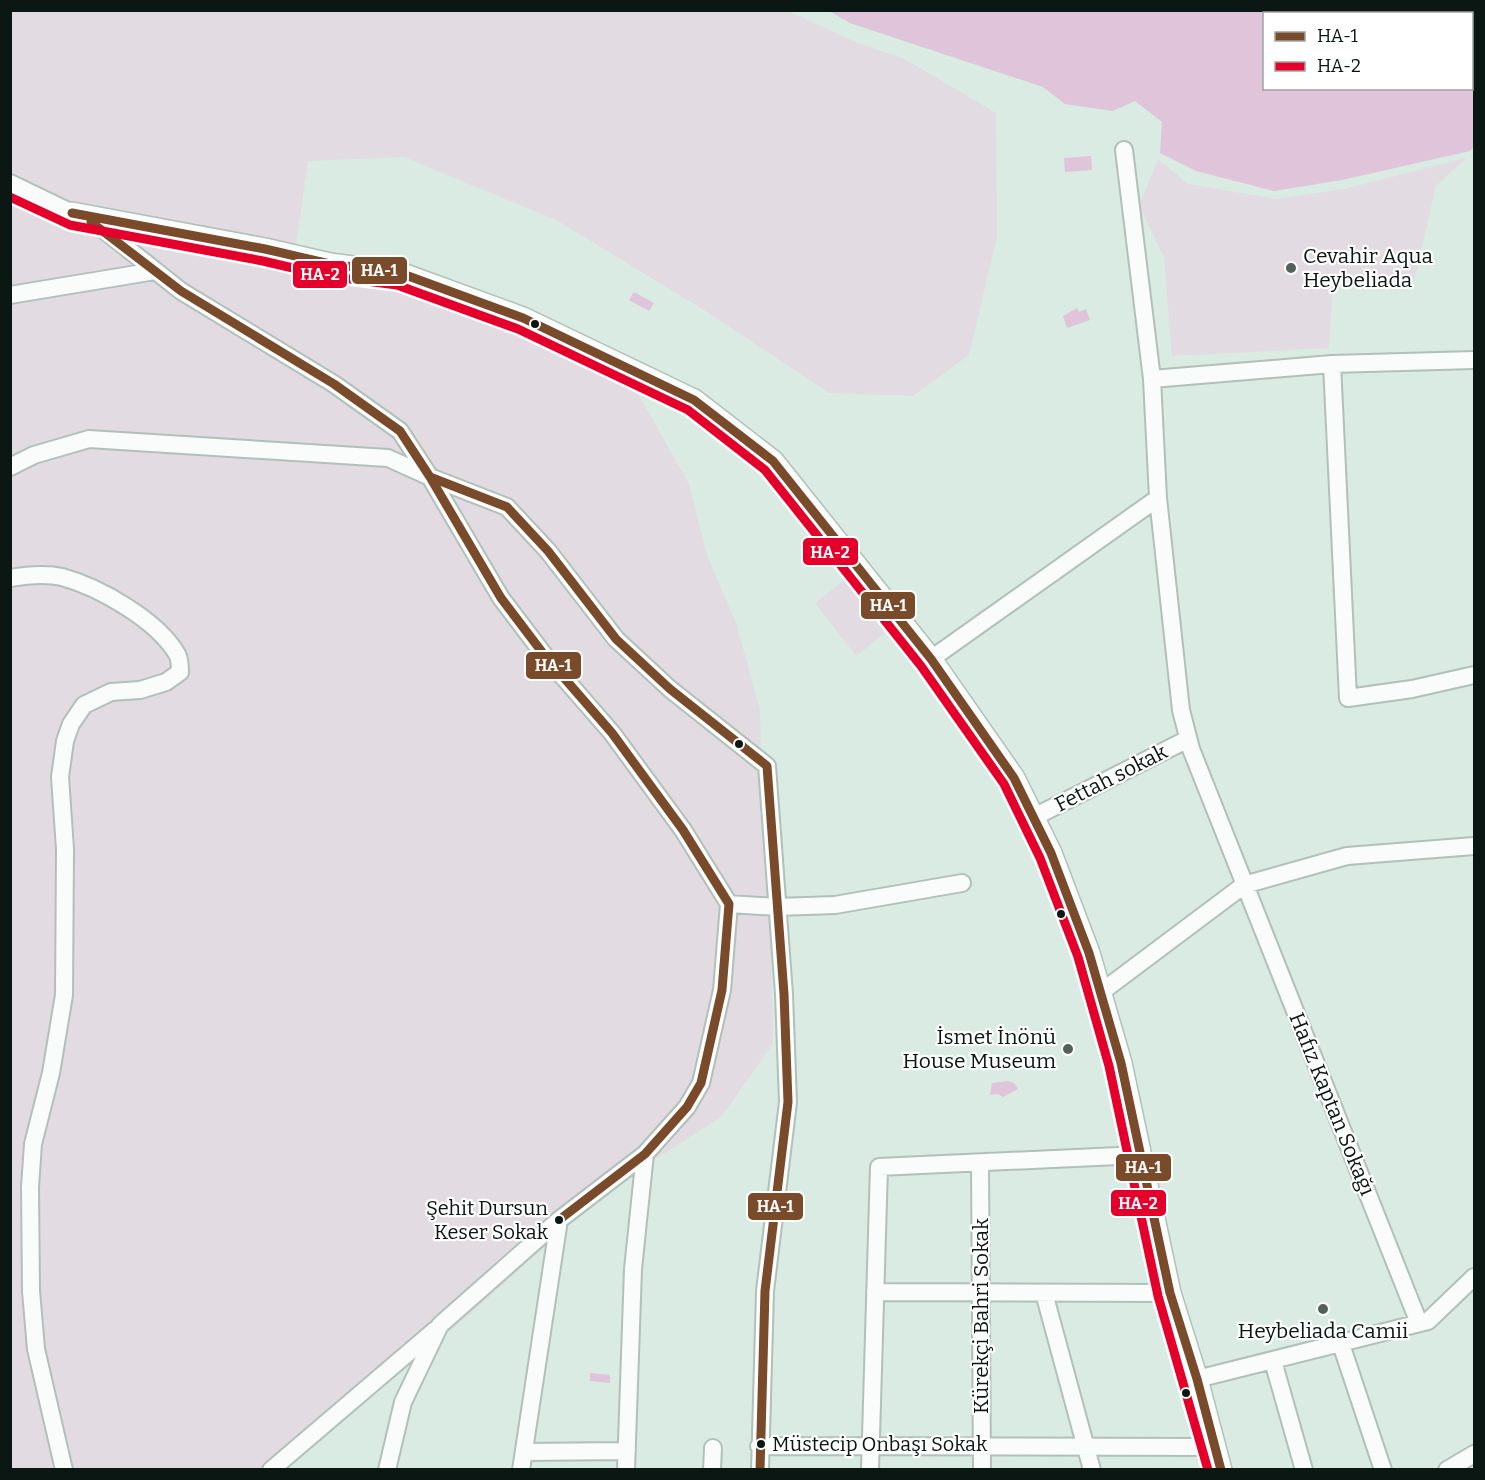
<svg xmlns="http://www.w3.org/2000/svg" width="1485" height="1480" font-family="Bitter,serif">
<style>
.green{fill:#e3dbe2}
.water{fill:#e0c4d9;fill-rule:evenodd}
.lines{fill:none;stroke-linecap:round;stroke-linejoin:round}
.minor-casing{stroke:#b1c0b9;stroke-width:20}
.tertiary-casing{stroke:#b1c0b9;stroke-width:24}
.minor{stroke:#f9fcfb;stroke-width:16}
.tertiary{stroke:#f9fcfb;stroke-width:21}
.bus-1-casing{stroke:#fff;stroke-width:14}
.bus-2-casing{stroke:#fff;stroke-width:14}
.bus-1{stroke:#7a4b2a;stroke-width:9}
.bus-2{stroke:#e4002b;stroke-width:9}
.poi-dot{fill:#52615b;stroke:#fff;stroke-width:2}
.bus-dot{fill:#0a1712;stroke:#fff;stroke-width:2}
.labels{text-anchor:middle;stroke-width:4.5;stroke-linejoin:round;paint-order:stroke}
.bus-label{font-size:20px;fill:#0a1712;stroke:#fff;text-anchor:end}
.poi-label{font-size:21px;fill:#0a1712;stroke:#fff;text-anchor:start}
.street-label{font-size:21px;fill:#0a1712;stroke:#fff}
.line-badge{stroke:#fff;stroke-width:2}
.badge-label{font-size:16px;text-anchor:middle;font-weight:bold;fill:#fff}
</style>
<rect width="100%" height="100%" fill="#d9ebe3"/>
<!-- green -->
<path class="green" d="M10,11H788L858,43L903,58L996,113L997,237L969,355L913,396L829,393L704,310L556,220L404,157L308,161L296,246L406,293L523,337L635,388L689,484L707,555L737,626L760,710L761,775L769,869L773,1044L721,1117L609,1189L468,1316L277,1469H11Z
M1466,158L1436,186L1414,281L1333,280L1329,348L1172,356L1164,257L1139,206L1158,159L1188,184L1276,199L1344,189Z
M844,580L885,633L856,656L815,603Z"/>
<!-- water -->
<path class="water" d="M829,11H1474V147L1470,151L1342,180L1274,191L1196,171L1160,153L1162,122L1135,101L1113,111L1065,104L1043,87L850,23ZM1264,14H1472V88H1264Z
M1091,156L1092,170L1065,172L1064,158Z
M634,292L654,303L649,311L629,300Z
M1077,308L1079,312L1086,309L1090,320L1067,328L1063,316Z
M1008,1081L1014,1083L1018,1089L1003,1097L998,1094L990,1095L992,1083Z
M590,1373L610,1375V1383L590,1381Z"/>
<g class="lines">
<defs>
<path id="minor" d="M1124,150L1152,379
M10,183L99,226L181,291L334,384L400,431L430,477L507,507L548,551L616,639L670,689L767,766L784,994L788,1102L765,1291L760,1470
M10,295L155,271
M1332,364L1348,698L1412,689L1474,675
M10,467L34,455L89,439L388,458L430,477L501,598L545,656L612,733L683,830L729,904L722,990L701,1083L687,1107L645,1154L559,1220L440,1325L403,1402L387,1470
M1158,498L1181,710L1191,749L1419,1323
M10,578C27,575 45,573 62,577C99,587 157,620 177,654C180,659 180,666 180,672L166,682L140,690L111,692L84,705L71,724L65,741L60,777L65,849L64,995L51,1073L33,1144L30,1187L31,1291L36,1349L64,1470
M931,659L1158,498L1152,379L1332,364L1474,360
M1034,817L1188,739
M729,904L777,907L835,905L962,883
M1100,993L1244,885L1347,856L1474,846
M980,1163L982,1470
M875,1292L1170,1293
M1044,1293L1092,1470
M1341,1344L1383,1470
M1273,1361L1304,1470
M1197,1379L1428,1321L1474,1277
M759,1446L1214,1447
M524,1452L627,1451
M271,1470L435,1330
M521,1470L559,1220
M626,1470L633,1269L645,1154
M712,1470L713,1448
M870,1470L879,1167L1140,1155
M1447,1470L1474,1454"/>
<path id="tertiary" d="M72,213L265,249L330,264L400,273L523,318L694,400L773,461L931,659L1014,778L1051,853L1089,953L1121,1063L1170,1293L1197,1379L1221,1470"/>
</defs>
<!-- minor casing -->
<use href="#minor" class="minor-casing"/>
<!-- tertiary casing -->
<use href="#tertiary" class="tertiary-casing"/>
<!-- minor -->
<use href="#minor" class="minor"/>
<!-- tertiary -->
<use href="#tertiary" class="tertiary"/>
<defs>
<path id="bus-1" d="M72,213L265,249L330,264L400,273L523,318L694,400L773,461L931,659L1014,778L1051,853L1089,953L1121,1063L1170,1293L1197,1379L1221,1470
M91,222L181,291L334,384L400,431L430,477L507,507L548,551L616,639L670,689L767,766L784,994L788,1102L765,1291L760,1470
M430,477L501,598L545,656L612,733L683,830L729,904L722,990L701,1083L687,1107L645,1154L559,1220"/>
<path id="bus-2" d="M10,197L70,225L263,261L327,276L397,285L518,329L688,410L765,470L921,666L1004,784L1040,858L1078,957L1109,1066L1158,1296L1208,1470"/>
</defs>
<!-- bus-1 casing -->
<use href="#bus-1" class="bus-1-casing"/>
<!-- bus-2 casing -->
<use href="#bus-2" class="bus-2-casing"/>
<!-- bus-1 -->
<use href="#bus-1" class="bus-1"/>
<!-- bus-2 -->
<use href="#bus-2" class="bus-2"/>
</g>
<!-- markers -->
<g class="poi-dot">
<circle cx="1291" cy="268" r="6"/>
<circle cx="1068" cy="1049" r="6"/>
<circle cx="1323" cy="1309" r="6"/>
</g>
<g class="bus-dot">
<circle cx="535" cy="324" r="5"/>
<circle cx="739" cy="744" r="5"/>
<circle cx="1061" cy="914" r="5"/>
<circle cx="559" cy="1220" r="5"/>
<circle cx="1186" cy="1393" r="5"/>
<circle cx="761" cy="1444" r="5"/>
</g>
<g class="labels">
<!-- bus labels -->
<g class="bus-label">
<text x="548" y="1215">Şehit Dursun<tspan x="548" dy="24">Keser Sokak</tspan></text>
<text x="772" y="1451" text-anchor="start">Müstecip Onbaşı Sokak</text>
</g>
<!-- poi labels -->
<g class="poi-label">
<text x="1303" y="263">Cevahir Aqua<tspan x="1303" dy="24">Heybeliada</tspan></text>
<text x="1056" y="1044" text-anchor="end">İsmet İnönü<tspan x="1056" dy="24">House Museum</tspan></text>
<text x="1323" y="1338" text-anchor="middle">Heybeliada Camii</text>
</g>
<!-- street labels -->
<g class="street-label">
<text transform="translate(1111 778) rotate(-27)" y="7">Fettah sokak</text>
<text transform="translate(1332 1104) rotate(68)" y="7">Hafız Kaptan Sokağı</text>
<text transform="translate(981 1316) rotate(-90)" y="7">Kürekçi Bahri Sokak</text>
</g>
</g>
<g class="line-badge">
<rect x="351" y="256" width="57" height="29" rx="6" fill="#7a4b2a"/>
<rect x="292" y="260" width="56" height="29" rx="6" fill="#e4002b"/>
<rect x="802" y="537" width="57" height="29" rx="6" fill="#e4002b"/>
<rect x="860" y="591" width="56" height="29" rx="6" fill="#7a4b2a"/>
<rect x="525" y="651" width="57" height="29" rx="6" fill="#7a4b2a"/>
<rect x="1115" y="1153" width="57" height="29" rx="6" fill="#7a4b2a"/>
<rect x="1110" y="1189" width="57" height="28" rx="6" fill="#e4002b"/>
<rect x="747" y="1192" width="57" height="29" rx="6" fill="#7a4b2a"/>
</g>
<g class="badge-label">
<text x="379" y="276">HA-1</text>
<text x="320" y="280">HA-2</text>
<text x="830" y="558">HA-2</text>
<text x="888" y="611">HA-1</text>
<text x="553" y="671">HA-1</text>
<text x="1143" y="1173">HA-1</text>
<text x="1138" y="1209">HA-2</text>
<text x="775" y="1212">HA-1</text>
</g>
<!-- border -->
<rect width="1485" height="1480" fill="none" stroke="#0a1712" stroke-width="24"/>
<!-- legend -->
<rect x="1263" y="12" width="210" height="78" fill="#ffffff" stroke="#9da2a0" stroke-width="1.5"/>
<rect x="1275" y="32" width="30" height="9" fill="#7a4b2a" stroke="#9da2a0" stroke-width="1.5"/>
<text x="1317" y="42" font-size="18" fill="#0a1712">HA-1</text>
<rect x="1275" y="62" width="30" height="9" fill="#e4002b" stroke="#9da2a0" stroke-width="1.5"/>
<text x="1317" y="72" font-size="18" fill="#0a1712">HA-2</text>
</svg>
